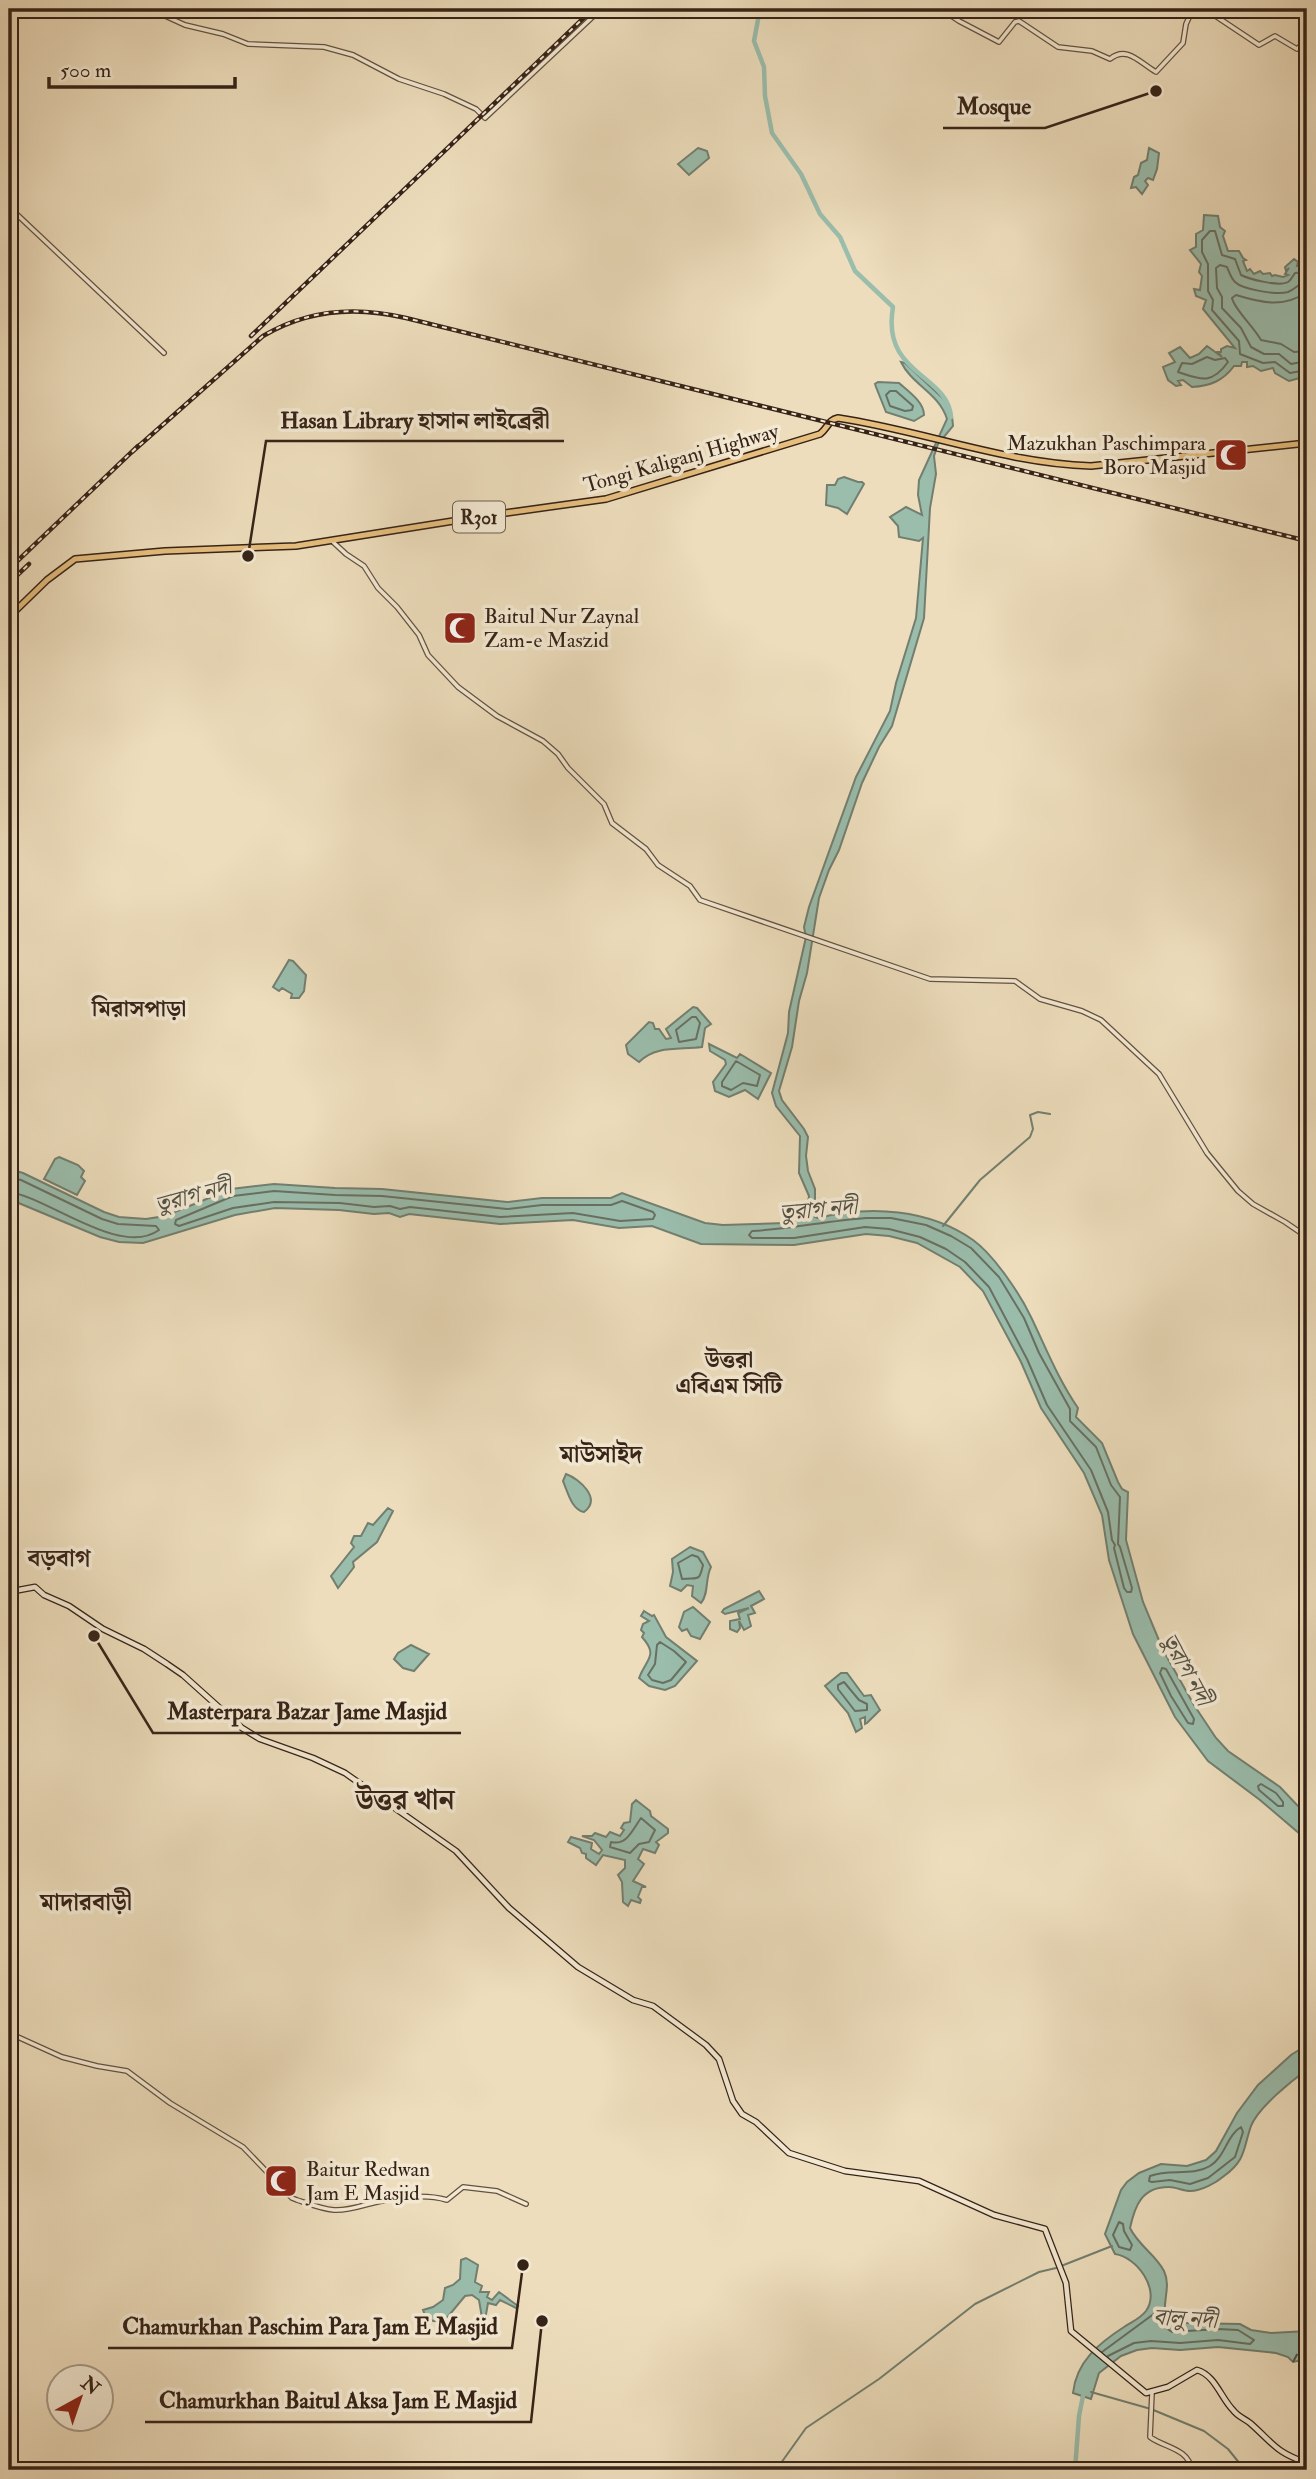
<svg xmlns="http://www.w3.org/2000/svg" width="1316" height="2479" font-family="'IM FELL Double Pica','Noto Serif Bengali',serif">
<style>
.water{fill:#9abdac;stroke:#727f70;stroke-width:2}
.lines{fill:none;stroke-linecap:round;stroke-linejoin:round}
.shore{stroke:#687062;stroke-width:2}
.stream{stroke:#727f70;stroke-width:2}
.river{stroke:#9abdac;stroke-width:4.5}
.ferry{stroke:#545144;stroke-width:2;stroke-dasharray:9 7;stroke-linecap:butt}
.tertiary-casing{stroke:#645240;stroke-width:6}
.secondary-casing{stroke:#362317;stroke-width:7}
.primary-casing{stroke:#362317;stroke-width:8}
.tertiary{stroke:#f3e9d3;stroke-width:3.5}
.secondary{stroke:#f3e9d3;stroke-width:4.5}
.primary{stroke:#e6be7e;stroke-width:5}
.rail-casing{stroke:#362317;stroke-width:4.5}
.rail{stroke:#f3e9d3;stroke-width:2;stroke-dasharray:5;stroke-linecap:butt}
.labels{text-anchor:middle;stroke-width:7;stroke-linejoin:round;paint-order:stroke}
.shield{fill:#f3e9d3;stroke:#6f5e4f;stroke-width:2}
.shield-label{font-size:19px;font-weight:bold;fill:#362317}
.poi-label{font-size:21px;fill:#362317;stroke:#f3e9d3;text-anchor:start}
.street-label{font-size:21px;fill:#362317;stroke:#f3e9d3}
.neighbourhood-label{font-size:23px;font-weight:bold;fill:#362317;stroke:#f3e9d3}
.water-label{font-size:23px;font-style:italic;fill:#545144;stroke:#f3e9d3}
.quarter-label{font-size:24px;font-weight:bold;fill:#362317;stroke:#f3e9d3}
.district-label{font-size:28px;font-weight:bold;fill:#362317;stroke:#f3e9d3}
.leader{fill:none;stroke:#362317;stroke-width:2.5}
.callout-dot{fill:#362317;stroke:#f3e9d3;stroke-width:2.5}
.callout-label{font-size:23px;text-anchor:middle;font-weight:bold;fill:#362317;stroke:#f3e9d3;stroke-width:7;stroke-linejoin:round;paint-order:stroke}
</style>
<rect width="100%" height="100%" fill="#edddbc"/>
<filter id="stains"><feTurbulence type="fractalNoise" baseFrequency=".00286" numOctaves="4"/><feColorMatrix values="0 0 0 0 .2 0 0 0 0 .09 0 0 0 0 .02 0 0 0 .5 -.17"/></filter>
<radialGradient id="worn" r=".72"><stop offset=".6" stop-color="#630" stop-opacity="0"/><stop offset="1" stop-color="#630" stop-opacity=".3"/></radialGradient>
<!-- water -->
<path class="water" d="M698,148L707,151L709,158L689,175L678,164Z
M1149,148L1159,153L1157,169L1153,180L1148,178L1145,181L1148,185L1142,194L1136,187L1131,188L1134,177L1138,175L1141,163L1147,160Z
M1204,215L1218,216L1220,227L1225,231L1223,236L1228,251H1239L1243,258L1246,260L1243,261L1247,271L1250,269L1254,274L1260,271L1263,274L1270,273L1272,276L1275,275L1283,277L1288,275L1285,274L1289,268L1286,271L1285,267L1294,259L1298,262L1297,266L1307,264V376L1289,381L1275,373L1273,368L1261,371L1253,366L1247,367V362H1242L1241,366H1234C1223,381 1210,386 1192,387L1183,380L1178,381L1181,385L1176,386L1168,380L1163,367L1175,362L1169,353L1180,347L1190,358L1199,354L1207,346L1222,357L1218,352H1221V349L1227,346L1235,348L1203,309L1206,300L1196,296L1194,289L1200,290L1202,276L1199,272L1201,264L1190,250L1196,247V234L1203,230Z
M901,362L905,363L948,403L952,416L953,426L938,444L934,456L936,474L930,508L924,618L892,726L879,747L862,783L839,850L829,870L819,898L807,973L799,1001L792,1047L779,1091L782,1100L804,1129L808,1137L806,1156L808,1171L815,1189V1217L818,1218C870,1205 929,1209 973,1240C994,1255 1020,1294 1031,1317C1046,1348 1058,1379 1078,1408L1076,1417L1102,1443L1118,1482L1122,1489L1128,1492L1126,1540L1143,1602L1163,1650L1194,1705L1216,1738L1228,1751L1280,1787L1297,1805L1307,1813V1840L1260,1800L1208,1761L1175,1717L1133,1634L1109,1560L1102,1515L1084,1473L1041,1408L1021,1362L983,1291L960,1267L917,1243L889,1236L866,1234L794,1245L701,1244L652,1226L619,1228L573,1220L500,1224L409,1214L400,1217L389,1213L374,1214L339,1210L275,1208L235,1215L143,1243L119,1242L100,1237L9,1199V1169L23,1173L104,1212L119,1217L146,1219L165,1216L231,1189L274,1184L335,1188L382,1189L507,1202L542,1198H611L622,1193L705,1223L723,1225L786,1223L806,1218L809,1196L799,1173L800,1136L776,1106L772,1093L788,1033L789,1012L806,937L804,927L809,907L856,777L890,711L896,683L916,618L923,538L919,541L899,537L898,526L890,517L906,507L922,515L918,495L919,480L947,419C939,393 912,385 901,362Z
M878,382L899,383C908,391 924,402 924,415L914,421L886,412L876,387L875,384Z
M844,477L858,482H862L864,484L847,514L838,508L826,505L827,485H835L838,479Z
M289,960L293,961L306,975L304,991L299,998H291L292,994L282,988L279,991L273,987Z
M693,1007L697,1008L711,1024L705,1028L702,1047C679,1050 656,1045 639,1062L628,1054L626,1045L649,1022L653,1023L655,1029H659L666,1039L671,1038L666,1029Z
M709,1044L737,1058L740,1054L771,1073L758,1099L745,1090L729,1097L715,1091L713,1082L726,1064L725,1060L710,1051Z
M59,1157L78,1165L84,1171L81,1177L85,1181L77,1195L44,1179L55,1159Z
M566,1474C580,1479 602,1499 584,1512C572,1510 568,1493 563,1481Z
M388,1508L393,1511L377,1542L353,1562L354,1567L338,1588L331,1576L354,1547L351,1543L354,1536H361L368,1523L373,1525Z
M690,1547L703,1552L711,1567C705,1578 709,1594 701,1603L692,1596L693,1586L687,1585L681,1591L670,1586L673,1572L672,1559Z
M759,1591L764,1599L751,1606L755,1613L748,1615L751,1626L744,1630L739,1621L740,1628L737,1632L730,1629V1621L740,1619L738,1613L749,1608L725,1614L722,1612L724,1609Z
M693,1607L710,1622L700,1639L691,1636L687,1629L682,1631L679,1627L684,1612Z
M644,1611L652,1616L654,1615L666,1637L697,1661L675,1686L665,1690L649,1686L639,1678C646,1659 659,1656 642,1637L644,1633L641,1630L643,1624L649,1621L641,1616Z
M411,1645L429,1654L414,1671L403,1668L394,1659L398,1653Z
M841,1673H847L864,1696L871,1695L880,1710L867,1723L865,1724V1717L860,1719L862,1728L856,1732L848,1713L825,1686Z
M636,1800L650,1811L651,1816L668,1829V1833L656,1842L659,1845L655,1853L643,1849L638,1859L644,1864L633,1881L646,1887H642L638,1897L641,1900L640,1903L631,1900L628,1906L623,1902L622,1882L618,1875L625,1868V1860L603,1855L596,1865L586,1858V1854L582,1853L580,1848L568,1842L571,1837L592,1843L591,1849L599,1854L602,1850L594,1840L582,1836H592L595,1833L606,1837L610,1832L620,1836L624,1830L621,1828L624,1823L630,1822L632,1804Z
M1307,2045V2070C1291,2081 1258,2108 1251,2126C1243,2149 1246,2160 1224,2176C1216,2183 1201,2191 1190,2191C1183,2191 1176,2187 1169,2187C1142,2187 1135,2205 1130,2228C1138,2245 1156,2255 1164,2271C1171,2286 1163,2300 1165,2315C1167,2325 1179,2327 1186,2323L1240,2324L1251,2330L1271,2333L1307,2331V2359L1293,2362L1288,2357L1276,2353L1218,2347L1180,2350L1152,2348L1137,2350L1121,2356L1099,2373L1091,2399L1073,2393C1076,2362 1099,2343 1124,2327C1131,2322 1140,2319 1146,2311C1161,2290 1137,2257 1115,2254L1105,2234L1121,2190L1127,2182L1139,2173L1161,2164L1187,2166L1206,2160L1216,2151L1237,2113L1258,2085L1291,2055Z
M466,2258L478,2265L475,2282L482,2286L480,2292H489L487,2297L492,2300L499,2292L518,2306L516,2308L500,2300L496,2305L488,2303L485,2320L482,2318L479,2300L472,2295L465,2296L446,2319L441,2322L427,2320L423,2310L433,2307L443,2300L445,2288L453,2285L460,2279L461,2260Z"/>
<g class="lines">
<!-- shore -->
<path class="shore" d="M1307,272L1295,273C1293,276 1291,280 1288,282C1279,287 1249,279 1241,275L1235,259L1222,255L1215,231H1210L1202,240V252L1208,264V291L1213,300L1212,310L1239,341L1240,354L1263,363L1275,362L1290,373L1307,370
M1307,281C1299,283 1296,289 1288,292C1278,295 1243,290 1235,282C1231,278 1229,272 1227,267L1220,265L1216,268L1217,288L1222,297V308L1241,328L1251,347L1264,354H1279L1291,364L1307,361
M1307,292C1284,308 1262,303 1236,295L1232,298C1234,309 1254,327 1261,340L1281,344L1294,352L1307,351
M1207,357L1215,360L1225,358L1228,362C1211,386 1199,379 1178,372L1182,363L1192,364Z
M890,391H896L913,406L912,410L905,411L890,406L886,395Z
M692,1017H696L700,1023L696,1039L679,1042L676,1030Z
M736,1061L760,1075L757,1086L743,1083L731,1090L722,1086V1082Z
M9,1177L21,1180L102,1219L118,1224L156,1226L159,1230C120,1258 48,1197 9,1192
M274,1191L335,1195L382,1196L507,1209L542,1205H611L622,1201L653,1212L655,1215L653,1219L620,1221L573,1213L500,1217L410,1207L400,1209L390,1206L374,1207L340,1203L274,1202L233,1208L179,1226L175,1224L176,1220L233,1196Z
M866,1218H891L926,1225L951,1236L971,1248L999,1277L1024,1318L1039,1353L1070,1409V1421L1096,1447L1111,1485L1120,1497L1118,1544L1120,1547L1132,1588L1131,1592H1127L1124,1588L1114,1548L1115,1545L1112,1540L1108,1512L1091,1470L1047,1405L1027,1359L989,1287L965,1262L946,1249L920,1237L889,1229L865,1227L794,1238H752L749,1235L752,1231C791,1229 826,1221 866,1218Z
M692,1555L698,1557L703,1565C699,1583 698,1577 682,1579L678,1563Z
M660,1642L674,1651L686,1662L671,1680L663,1683L652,1680L648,1675L655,1664L657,1645Z
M1162,1668L1166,1669L1194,1719L1193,1724L1188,1723L1171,1696L1160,1673Z
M844,1682L859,1700L867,1704V1710L855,1711L838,1689V1685Z
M1261,1784L1276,1793L1283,1802V1806H1278L1259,1790L1258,1786Z
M641,1818L655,1830L649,1842L639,1844L630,1853L610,1847L611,1842C627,1846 633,1829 641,1818Z
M1241,2127L1243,2132L1235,2157L1208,2178L1190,2184L1170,2180L1152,2182L1149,2181L1150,2176C1170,2168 1191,2177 1210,2166C1225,2157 1227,2135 1241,2127Z
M1119,2222L1123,2224L1124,2231L1132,2245L1130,2250L1119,2247L1113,2235Z
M1102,2352L1155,2313L1163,2326L1172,2332L1218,2329L1238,2330L1254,2340L1250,2344L1218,2340L1180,2343L1151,2341L1134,2343L1108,2356"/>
<!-- stream -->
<path class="stream" d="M943,1226L980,1180L1030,1137L1033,1129L1030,1115L1038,1112L1050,1114
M1091,2392L1151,2409L1204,2431L1228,2449L1245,2470
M776,2470L806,2428L879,2379L975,2304L1039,2272L1056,2268L1112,2246"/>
<!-- river -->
<path class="river" d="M760,9L754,41L764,67L765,96L772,133L801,174L820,214L840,237L855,271L893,307C881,375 948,374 951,417
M1075,2470L1079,2416L1084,2391"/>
<!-- ferry -->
<path class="ferry" d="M1293,2362L1301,2347L1307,2348"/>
<defs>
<path id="tertiary" d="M150,9L185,25L223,34L248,44L324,47L353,55L399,79L444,94L476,109L485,118L601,9
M941,9L959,21L999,42L1015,22L1019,21L1058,47L1092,51L1110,59C1127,45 1140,63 1156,72L1183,43L1186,24L1193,9
M1205,9L1259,45L1275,36L1297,49L1307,40
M9,207L164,353
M332,541L346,554L364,566L378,588L397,607L419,635L428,655L458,687L497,716L543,741L558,754L568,768L604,804L612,823L646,849L658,865L690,886L700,900L930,979L1015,981L1040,999L1082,1011L1101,1020L1159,1074L1207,1153L1238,1191L1253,1204L1285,1222L1307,1237
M9,2033L62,2057L97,2066L127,2071L170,2103L243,2147L292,2198L297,2200C309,2204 322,2209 334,2210C349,2211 363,2205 377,2202C399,2197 426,2194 447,2200L463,2187L497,2191L526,2204
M1152,2393L1150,2437C1165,2448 1188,2448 1192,2470"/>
<path id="secondary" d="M9,1586L19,1590L35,1587L44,1595L69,1606L103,1629L144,1649L167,1664L183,1675L242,1728L260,1739L313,1758L345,1773L456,1851L509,1908L578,1967L633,2000L653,2006L706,2045L719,2059L733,2101L742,2114L756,2122L789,2153L845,2171L919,2181L994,2215L1045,2229L1066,2283L1071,2331L1146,2393L1168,2387L1197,2370C1215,2375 1221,2398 1233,2410C1237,2416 1245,2419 1250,2423C1274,2444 1275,2452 1307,2463"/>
<path id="primary" d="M9,617L47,580L75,559L165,551L296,546L491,515L606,499L820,434C828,428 828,420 838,418C924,431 1004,463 1091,466L1307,443"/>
</defs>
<!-- tertiary casing -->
<use href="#tertiary" class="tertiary-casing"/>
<!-- secondary casing -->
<use href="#secondary" class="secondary-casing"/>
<!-- primary casing -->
<use href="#primary" class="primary-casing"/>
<!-- tertiary -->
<use href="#tertiary" class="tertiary"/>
<!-- secondary -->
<use href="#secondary" class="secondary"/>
<!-- primary -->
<use href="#primary" class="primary"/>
<defs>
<path id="rail" d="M251,336L593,9
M132,452L263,336C308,309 356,306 406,318L1307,541
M9,569L138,446
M9,583L29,564"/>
</defs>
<!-- rail casing -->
<use href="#rail" class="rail-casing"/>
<!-- rail -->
<use href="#rail" class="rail"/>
</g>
<!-- icons -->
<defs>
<symbol id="mosque-square" viewBox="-11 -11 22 22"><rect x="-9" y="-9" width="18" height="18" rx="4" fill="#8f2418" stroke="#f3e9d3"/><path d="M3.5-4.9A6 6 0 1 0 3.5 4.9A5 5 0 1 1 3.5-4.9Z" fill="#fff"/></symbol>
</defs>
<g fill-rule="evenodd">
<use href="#mosque-square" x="1212" y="436" width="38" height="38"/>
<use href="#mosque-square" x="441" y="609" width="38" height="38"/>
<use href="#mosque-square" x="262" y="2162" width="38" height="38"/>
</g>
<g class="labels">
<!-- shield labels -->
<rect class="shield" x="453" y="501.5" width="52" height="31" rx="5"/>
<g class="shield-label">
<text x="479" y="524">R301</text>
</g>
<!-- poi labels -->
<g class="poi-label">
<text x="1206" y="450" text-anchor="end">Mazukhan Paschimpara<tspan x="1206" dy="24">Boro Masjid</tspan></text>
<text x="484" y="623">Baitul Nur Zaynal<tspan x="484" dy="24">Zam-e Maszid</tspan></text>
<text x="306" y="2176">Baitur Redwan<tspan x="306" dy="24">Jam E Masjid</tspan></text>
</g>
<!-- street labels -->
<g class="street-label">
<text transform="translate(681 458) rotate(-16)" y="7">Tongi Kaliganj Highway</text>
</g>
<!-- neighbourhood labels -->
<g class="neighbourhood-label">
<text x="139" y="1016">মিরাসপাড়া</text>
<text x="729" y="1367">উত্তরা<tspan x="729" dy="26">এবিএম সিটি</tspan></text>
</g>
<!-- water labels -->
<g class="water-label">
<text transform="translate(193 1195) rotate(-15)" y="8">তুরাগ নদী</text>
<text transform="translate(818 1209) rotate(-5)" y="8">তুরাগ নদী</text>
<text transform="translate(1187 1669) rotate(61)" y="8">তুরাগ নদী</text>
<text transform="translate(1185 2318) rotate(3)" y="8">বালু নদী</text>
</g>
<!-- quarter labels -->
<g class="quarter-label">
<text x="601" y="1462">মাউসাইদ</text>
<text x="59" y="1566">বড়বাগ</text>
<text x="86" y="1910">মাদারবাড়ী</text>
</g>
<!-- district labels -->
<g class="district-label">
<text x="405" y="1809">উত্তর খান</text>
</g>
</g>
<!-- callouts -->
<path class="leader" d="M1156 91L1045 128H943M248 556L266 441H564M94 1636L153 1733H461M523 2265L512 2348H108M542 2321L531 2422H145"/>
<g class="callout-dot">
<circle cx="1156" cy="91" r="7"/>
<circle cx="248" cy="556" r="7"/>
<circle cx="94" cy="1636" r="7"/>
<circle cx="523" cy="2265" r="7"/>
<circle cx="542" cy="2321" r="7"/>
</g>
<g class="callout-label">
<text x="994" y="114">Mosque</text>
<text x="415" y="428">Hasan Library হাসান লাইব্রেরী</text>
<text x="307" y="1719">Masterpara Bazar Jame Masjid</text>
<text x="310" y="2334">Chamurkhan Paschim Para Jam E Masjid</text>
<text x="338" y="2408">Chamurkhan Baitul Aksa Jam E Masjid</text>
</g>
<!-- margin -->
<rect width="1316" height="2479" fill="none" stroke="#edddbc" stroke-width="35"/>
<rect x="10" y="10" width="1295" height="2458" fill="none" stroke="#362317" stroke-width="3.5"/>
<rect x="18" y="18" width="1281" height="2444" fill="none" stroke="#362317" stroke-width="2"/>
<!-- north arrow -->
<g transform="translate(80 2398) rotate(40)"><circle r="33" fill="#f3e9d3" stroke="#a79a88" stroke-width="2"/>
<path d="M0-5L12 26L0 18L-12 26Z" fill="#8f2418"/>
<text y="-10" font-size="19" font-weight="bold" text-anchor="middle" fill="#362317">N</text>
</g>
<!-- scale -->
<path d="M49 77v10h186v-10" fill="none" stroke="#362317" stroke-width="3.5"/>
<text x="60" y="77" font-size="21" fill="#362317" stroke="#f3e9d3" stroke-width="5" paint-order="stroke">500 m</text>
<rect width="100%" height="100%" filter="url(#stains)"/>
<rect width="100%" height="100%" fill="url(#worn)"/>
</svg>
